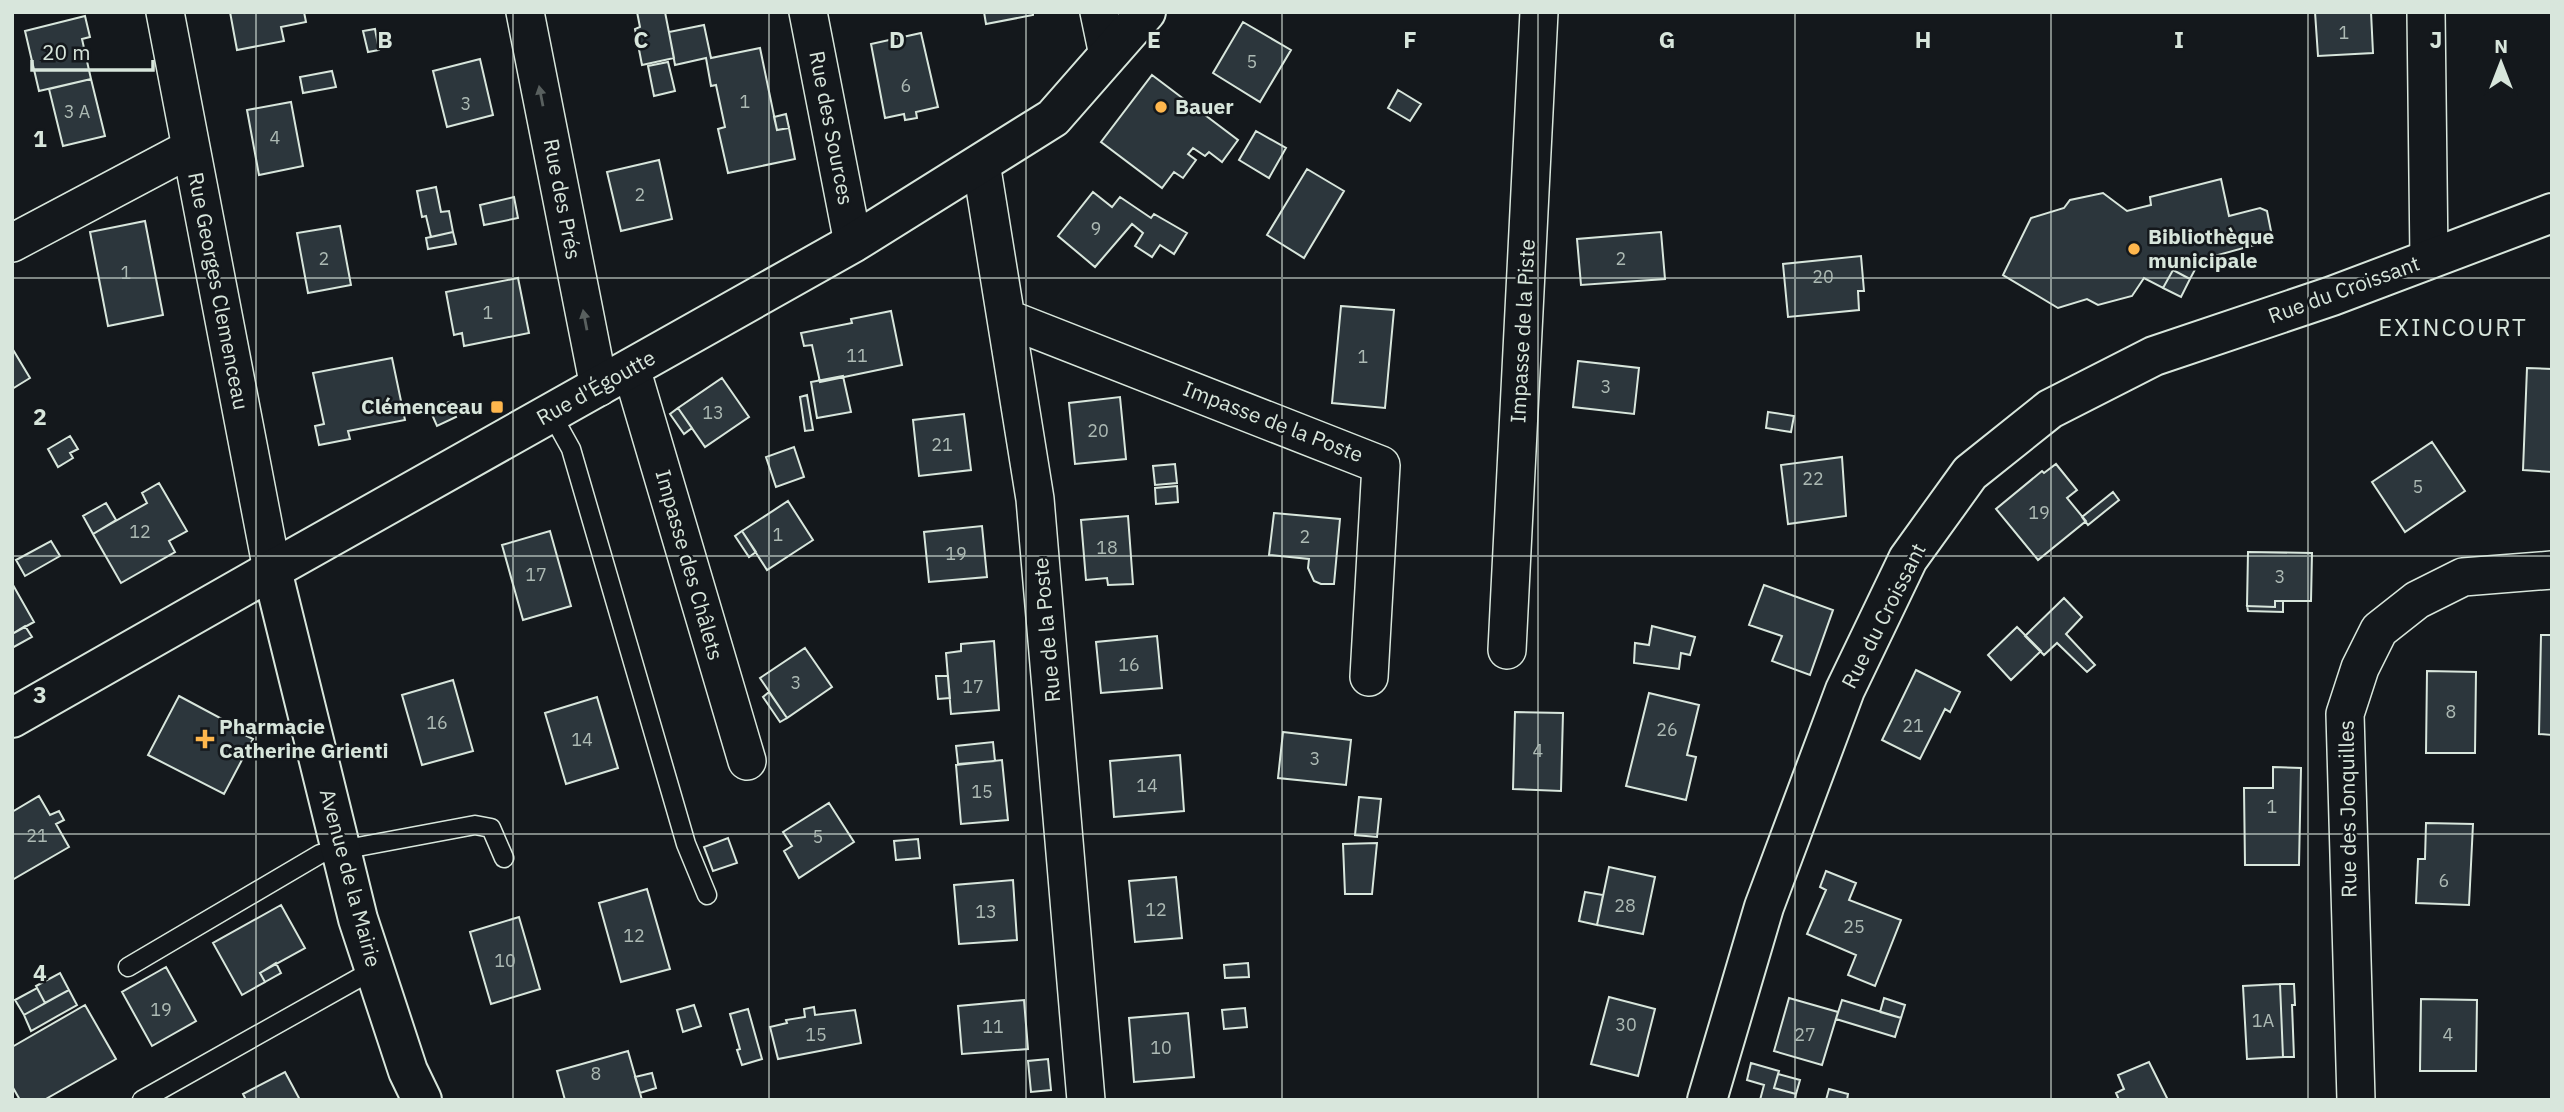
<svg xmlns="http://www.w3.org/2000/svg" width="2564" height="1112" font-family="'IBM Plex Sans',sans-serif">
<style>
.building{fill:#2c363c;stroke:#d8e6dc;stroke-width:2}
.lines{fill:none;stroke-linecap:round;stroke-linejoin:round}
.lane-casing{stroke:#d8e6dc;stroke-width:21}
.street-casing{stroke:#d8e6dc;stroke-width:40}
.secondary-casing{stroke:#d8e6dc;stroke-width:42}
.lane{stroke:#14181c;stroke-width:18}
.street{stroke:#14181c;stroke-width:37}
.secondary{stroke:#14181c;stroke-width:38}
.oneway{fill:#59605f}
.grid{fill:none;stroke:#d8e6dc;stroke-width:2;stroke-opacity:0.55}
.poi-dot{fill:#ffb74d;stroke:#14181c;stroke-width:2.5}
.labels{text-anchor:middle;stroke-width:5;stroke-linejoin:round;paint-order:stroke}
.number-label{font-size:18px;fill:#adbab4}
.poi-label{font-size:21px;font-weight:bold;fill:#d8e6dc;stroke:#14181c;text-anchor:start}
.street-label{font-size:21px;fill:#d8e6dc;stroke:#14181c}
.quarter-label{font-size:24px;letter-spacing:2px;fill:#d8e6dc;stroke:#14181c}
.grid-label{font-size:23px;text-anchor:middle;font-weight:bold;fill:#d8e6dc;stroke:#14181c;stroke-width:5;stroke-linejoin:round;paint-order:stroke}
</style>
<rect width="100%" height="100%" fill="#14181c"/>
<!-- building -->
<path class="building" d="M230,12H304L306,22L281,27L284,41L237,50Z
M637,12H665L674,58L642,65L635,29L640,27Z
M984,12H1033V15L986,24Z
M2315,12H2371L2373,53L2318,56Z
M85,16L90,37L82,39L91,79L39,91L25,31Z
M1243,22L1291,50L1260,102L1213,73Z
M704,25L711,58L760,48L777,130L789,128L795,159L728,173L718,129L725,127L716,85L711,86L706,58L675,65L669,32Z
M375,29L379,50L368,52L363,31Z
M921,33L938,107L916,112L917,118L905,120L904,114L885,118L871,44Z
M480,59L493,115L447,127L433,71Z
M668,62L675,91L654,96L648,66Z
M332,71L336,87L303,93L300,77Z
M1152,75L1238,140L1222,162L1209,152L1205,156L1193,148L1188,154L1196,160L1183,178L1174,172L1162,188L1101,142Z
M91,79L105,136L63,146L49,89Z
M1398,90L1421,104L1410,121L1388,108Z
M291,102L303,166L259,175L247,110Z
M786,114L789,128L777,130L774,117Z
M1256,131L1286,148L1269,178L1239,160Z
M659,160L672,219L621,231L607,172Z
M1307,169L1344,191L1304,258L1267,235Z
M2221,179L2229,216L2260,208L2267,211L2272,236L2269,241L2200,260L2190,279L2173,270L2163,288L2144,278L2132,296L2098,305L2087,299L2058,308L2003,275L2031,218L2064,208L2070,200L2103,193L2127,211L2151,205L2150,197Z
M436,187L441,212L449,211L453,232L431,237L426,216L422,217L417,191Z
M1093,192L1112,207L1120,197L1151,218L1154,214L1187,233L1174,254L1160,245L1152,257L1135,246L1143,233L1132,224L1095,267L1058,236Z
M514,197L518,218L484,225L480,205Z
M145,221L163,315L108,326L90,232Z
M340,226L351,285L308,293L297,233Z
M453,232L456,244L428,249L426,238Z
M1661,232L1665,279L1581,285L1577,239Z
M2222,254L2224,262L2205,267L2203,259Z
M1861,256L1864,291H1858L1859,310L1788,317L1783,264Z
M2173,270L2190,279L2181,297L2163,288Z
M518,278L529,333L464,346L462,333L454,335L446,292Z
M1341,306L1394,310L1385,408L1332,403Z
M891,311L902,365L820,382L812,345L804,346L801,333L852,323L851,319Z
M12,348L30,378L12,389Z
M392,358L405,420L348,431L350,439L319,445L315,426L324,424L313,373Z
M1578,361L1639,368L1634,414L1573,407Z
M2527,368L2552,369V472L2523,470Z
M843,376L851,412L817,418L811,382Z
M722,378L749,417L705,447L678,408Z
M807,395L813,430L805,431L800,397Z
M1120,397L1126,459L1075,464L1069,403Z
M449,402L456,417L437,426L430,410Z
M678,408L692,428L684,434L670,414Z
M1768,412L1794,416L1791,432L1766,428Z
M964,414L971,470L919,476L913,420Z
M70,436L78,449L70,453L73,458L58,467L48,449Z
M2432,442L2465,491L2405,532L2372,482Z
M794,447L804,477L776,487L766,457Z
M1842,457L1846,516L1788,524L1781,465Z
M1175,464L1177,483L1155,485L1153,466Z
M2056,464L2077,490L2067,498L2086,521L2038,560L1996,509L2042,471L2044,473Z
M159,483L187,531L169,541L175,552L121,583L93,534L147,503L142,493Z
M1177,486L1178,502L1156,504L1155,488Z
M2113,492L2119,500L2088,525L2082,517Z
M788,501L813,540L767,570L742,531Z
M106,503L116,520L93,534L83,516Z
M1274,513L1340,519L1334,584H1321L1314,581L1308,568L1309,559L1269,555Z
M1128,516L1133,584L1108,585L1107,578L1086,580L1081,520Z
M982,526L987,577L929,582L924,532Z
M550,531L571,606L523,620L502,545Z
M742,531L756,552L749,557L735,536Z
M51,541L60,556L25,576L16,560Z
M2248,552L2312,553L2311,601H2275V607L2247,606Z
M13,585L34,622L12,634V585Z
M1764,585L1833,610L1810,675L1772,661L1782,636L1749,625Z
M2064,598L2082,617L2066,634L2095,665L2087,672L2057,643L2044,655L2025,636Z
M2275,601H2283V612L2248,611L2247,606L2275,607Z
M25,626L32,637L12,648V634Z
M1652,626L1695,637L1690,655L1681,653L1679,669L1634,663L1635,643L1649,645Z
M2017,627L2041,651L2011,680L1988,655Z
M2541,635H2552V735L2539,734Z
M1157,636L1162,688L1101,693L1096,642Z
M994,641L999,710L951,714L946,653L961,651V644Z
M805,648L832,687L787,718L760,678Z
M1916,670L1960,692L1950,712L1945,709L1920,759L1882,740Z
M2427,671L2476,672L2475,753H2426Z
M936,676H948L950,698L938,699Z
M453,680L473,751L422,765L402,695Z
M769,692L787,718L780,722L763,697Z
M1649,693L1699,705L1687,755L1696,757L1686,800L1626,786Z
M179,696L239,728L237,731L253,739L224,794L148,755Z
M597,697L618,768L566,784L545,713Z
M1515,712L1563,713L1561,791L1513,789Z
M1283,732L1351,740L1346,785L1278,778Z
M993,742L995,761L958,764L956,746Z
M1180,755L1184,811L1114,817L1110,761Z
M1002,760L1008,820L961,824L956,765Z
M2273,767L2301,768L2299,865H2245L2244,788H2273Z
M39,796L50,815L59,811L64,820L56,824L69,847L12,880V812Z
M1359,797L1381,799L1377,837L1355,835Z
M829,803L854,842L799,878L784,851L792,846L783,832Z
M2426,823L2473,824L2469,905L2416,903L2418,859H2425Z
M728,838L737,863L713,871L704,847Z
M918,839L920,858L896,860L894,841Z
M1377,843L1372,894H1345L1343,844Z
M1609,867L1655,877L1643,934L1597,925Z
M1826,871L1856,883L1849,900L1901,920L1875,986L1848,975L1856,955L1807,934L1826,890L1820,887Z
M1176,877L1182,938L1135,942L1129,881Z
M1013,880L1017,940L959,944L954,885Z
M647,889L670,969L621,982L599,903Z
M1585,892L1603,895L1597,925L1579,921Z
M281,905L305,948L260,973L265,982L242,995L213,943Z
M519,917L540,989L491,1004L470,932Z
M276,963L281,973L265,982L260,973Z
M1248,963L1249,977L1225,978L1224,965Z
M166,967L196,1021L152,1046L122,992Z
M60,973L69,990L45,1003L36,986Z
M2280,984L2283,1057L2247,1059L2243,986Z
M2280,984H2294L2295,1005H2292L2294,1057H2283Z
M37,988L45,1003L24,1015L15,1000Z
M69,990L77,1005L31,1031L24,1015Z
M1609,997L1655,1009L1638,1076L1591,1064Z
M1789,998L1838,1012L1822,1065L1774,1051Z
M1884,998L1905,1005L1901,1018L1880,1012Z
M2421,999L2477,1000L2476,1071H2420Z
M1024,1000L1028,1049L962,1054L958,1006Z
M1842,1000L1901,1018L1895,1037L1836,1019Z
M85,1005L116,1059L44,1100H20L12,1086V1047Z
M694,1005L701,1026L683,1032L677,1010Z
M814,1007L815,1015L855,1010L861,1043L778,1059L770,1027L787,1023L786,1020L805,1017L804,1009Z
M1245,1008L1247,1027L1224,1029L1222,1010Z
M748,1009L762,1059L742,1065L737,1050L740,1049L730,1014Z
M1188,1013L1194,1077L1134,1082L1129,1018Z
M628,1051L642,1100H565L557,1071Z
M1048,1059L1051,1090L1031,1092L1028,1061Z
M2149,1062L2168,1100H2119L2116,1093L2124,1089L2118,1075Z
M1751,1063L1779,1071L1774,1088L1796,1094L1795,1100H1760L1764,1085L1747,1080Z
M285,1072L300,1100H246L243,1094Z
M652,1073L656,1088L640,1093L635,1077Z
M1778,1074L1800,1080L1796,1094L1774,1088Z
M1829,1089L1848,1094L1847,1100H1826Z"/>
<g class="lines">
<defs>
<path id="lane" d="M551,413L571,449L686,844L707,895
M128,967L320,854L475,825L491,828L504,858
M142,1100L375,969"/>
<path id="street" d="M165,12L272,570
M525,12L599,387
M808,12L853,243
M1099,12L1108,55
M2426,12L2429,259
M981,163L1035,499L1086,1100
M12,243L191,148
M1006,318L1381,465L1369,677
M631,368L747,761
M1507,650L1539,12
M2356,1100L2345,714L2360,668L2379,630L2417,600L2463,577L2552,570"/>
<path id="secondary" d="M272,570L358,919L408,1071L422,1100
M12,718L272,570L853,243L1053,118L1146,12
M1707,1100L1764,907L1845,690L1908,559L1970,473L2050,409L2154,356L2332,296L2552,213"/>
</defs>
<!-- lane casing -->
<use href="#lane" class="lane-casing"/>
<!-- street casing -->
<use href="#street" class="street-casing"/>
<!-- secondary casing -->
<use href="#secondary" class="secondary-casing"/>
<!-- lane -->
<use href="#lane" class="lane"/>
<!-- street -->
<use href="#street" class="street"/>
<!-- secondary -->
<use href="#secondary" class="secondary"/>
</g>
<!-- one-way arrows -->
<defs><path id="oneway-solid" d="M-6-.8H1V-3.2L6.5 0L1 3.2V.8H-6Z" transform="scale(1.75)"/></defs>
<g class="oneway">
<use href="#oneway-solid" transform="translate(541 96) rotate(-101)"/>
<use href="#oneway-solid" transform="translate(585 320) rotate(-101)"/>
</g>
<!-- grid -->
<path class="grid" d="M256,12V1100M513,12V1100M769,12V1100M1026,12V1100M1282,12V1100M1538,12V1100M1795,12V1100M2051,12V1100M2308,12V1100M12,278H2552M12,556H2552M12,834H2552"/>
<!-- markers -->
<g class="poi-dot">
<circle cx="1161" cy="107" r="7"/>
<circle cx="2134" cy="249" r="7"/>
<rect x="490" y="400" width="14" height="14" rx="3.5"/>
<path d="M201.5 728.5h7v7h7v7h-7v7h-7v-7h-7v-7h7z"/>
</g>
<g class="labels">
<!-- number labels -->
<g class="number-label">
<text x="2344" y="39">1</text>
<text x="1252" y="68">5</text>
<text x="906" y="92">6</text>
<text x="745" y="108">1</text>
<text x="466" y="110">3</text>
<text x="77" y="118">3 A</text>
<text x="275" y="144">4</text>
<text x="640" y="201">2</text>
<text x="1096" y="235">9</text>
<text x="324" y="265">2</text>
<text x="1621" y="265">2</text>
<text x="126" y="279">1</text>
<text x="1823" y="283">20</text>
<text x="488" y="319">1</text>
<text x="857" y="362">11</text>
<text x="1363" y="363">1</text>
<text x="1606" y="393">3</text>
<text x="713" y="419">13</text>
<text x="1098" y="437">20</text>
<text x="942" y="451">21</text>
<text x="1813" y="485">22</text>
<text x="2418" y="493">5</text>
<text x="2039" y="519">19</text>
<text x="140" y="538">12</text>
<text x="778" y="541">1</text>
<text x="1305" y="543">2</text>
<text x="1107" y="554">18</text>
<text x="956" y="560">19</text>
<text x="536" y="581">17</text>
<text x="2280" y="583">3</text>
<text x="1129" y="671">16</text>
<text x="796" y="689">3</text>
<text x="973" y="693">17</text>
<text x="2451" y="718">8</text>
<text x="437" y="729">16</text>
<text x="1913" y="732">21</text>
<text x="1667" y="736">26</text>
<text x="582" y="746">14</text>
<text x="1538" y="757">4</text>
<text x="1315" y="765">3</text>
<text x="1147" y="792">14</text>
<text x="982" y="798">15</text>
<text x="2272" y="813">1</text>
<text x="37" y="842">21</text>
<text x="818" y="843">5</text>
<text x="2444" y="887">6</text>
<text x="1625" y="912">28</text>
<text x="1156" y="916">12</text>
<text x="986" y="918">13</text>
<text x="1854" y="933">25</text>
<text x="634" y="942">12</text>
<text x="505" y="967">10</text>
<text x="161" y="1016">19</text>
<text x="2263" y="1027">1A</text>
<text x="1626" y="1031">30</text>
<text x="993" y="1033">11</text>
<text x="816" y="1041">15</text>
<text x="1805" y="1041">27</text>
<text x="2448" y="1041">4</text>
<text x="1161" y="1054">10</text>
<text x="596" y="1080">8</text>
</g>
<!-- poi labels -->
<g class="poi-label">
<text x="1175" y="114">Bauer</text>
<text x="2148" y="244">Bibliothèque<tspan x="2148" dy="24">municipale</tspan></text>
<text x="483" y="414" text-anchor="end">Clémenceau</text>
<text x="219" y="734">Pharmacie<tspan x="219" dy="24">Catherine Grienti</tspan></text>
</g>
<!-- street labels -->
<g class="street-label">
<text transform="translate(831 128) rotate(79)" y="7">Rue des Sources</text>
<text transform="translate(562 199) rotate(79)" y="7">Rue des Prés</text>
<text transform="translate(2344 290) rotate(-20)" y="7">Rue du Croissant</text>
<text transform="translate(218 291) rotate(79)" y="7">Rue Georges Clemenceau</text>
<text transform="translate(1523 331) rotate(-87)" y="7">Impasse de la Piste</text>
<text transform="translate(596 388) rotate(-29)" y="7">Rue d'Égoutte</text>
<text transform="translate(1273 422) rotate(21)" y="7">Impasse de la Poste</text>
<text transform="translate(689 565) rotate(74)" y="7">Impasse des Châlets</text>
<text transform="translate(1884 616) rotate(-63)" y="7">Rue du Croissant</text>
<text transform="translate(1047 630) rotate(-95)" y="7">Rue de la Poste</text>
<text transform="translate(2348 809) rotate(-91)" y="7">Rue des Jonquilles</text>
<text transform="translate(350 878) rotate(75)" y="7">Avenue de la Mairie</text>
</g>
<!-- quarter labels -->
<g class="quarter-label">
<text x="2453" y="336">EXINCOURT</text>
</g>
</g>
<g class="grid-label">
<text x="385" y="48">B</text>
<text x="641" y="48">C</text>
<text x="897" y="48">D</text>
<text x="1154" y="48">E</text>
<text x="1410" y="48">F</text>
<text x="1667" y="48">G</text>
<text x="1923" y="48">H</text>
<text x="2179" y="48">I</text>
<text x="2436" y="48">J</text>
<text x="40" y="147">1</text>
<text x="40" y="425">2</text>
<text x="40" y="703">3</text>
<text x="40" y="981">4</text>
</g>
<!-- border -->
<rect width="2564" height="1112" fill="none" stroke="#d8e6dc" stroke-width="28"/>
<!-- north arrow -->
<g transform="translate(2501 63)" stroke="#14181c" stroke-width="5" paint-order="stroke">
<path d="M0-5L12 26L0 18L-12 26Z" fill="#d8e6dc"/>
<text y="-10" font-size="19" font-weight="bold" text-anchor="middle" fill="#d8e6dc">N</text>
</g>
<!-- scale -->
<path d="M32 60v10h121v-10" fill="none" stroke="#d8e6dc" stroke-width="3.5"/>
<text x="42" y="60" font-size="21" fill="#d8e6dc" stroke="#14181c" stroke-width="5" paint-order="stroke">20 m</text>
</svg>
